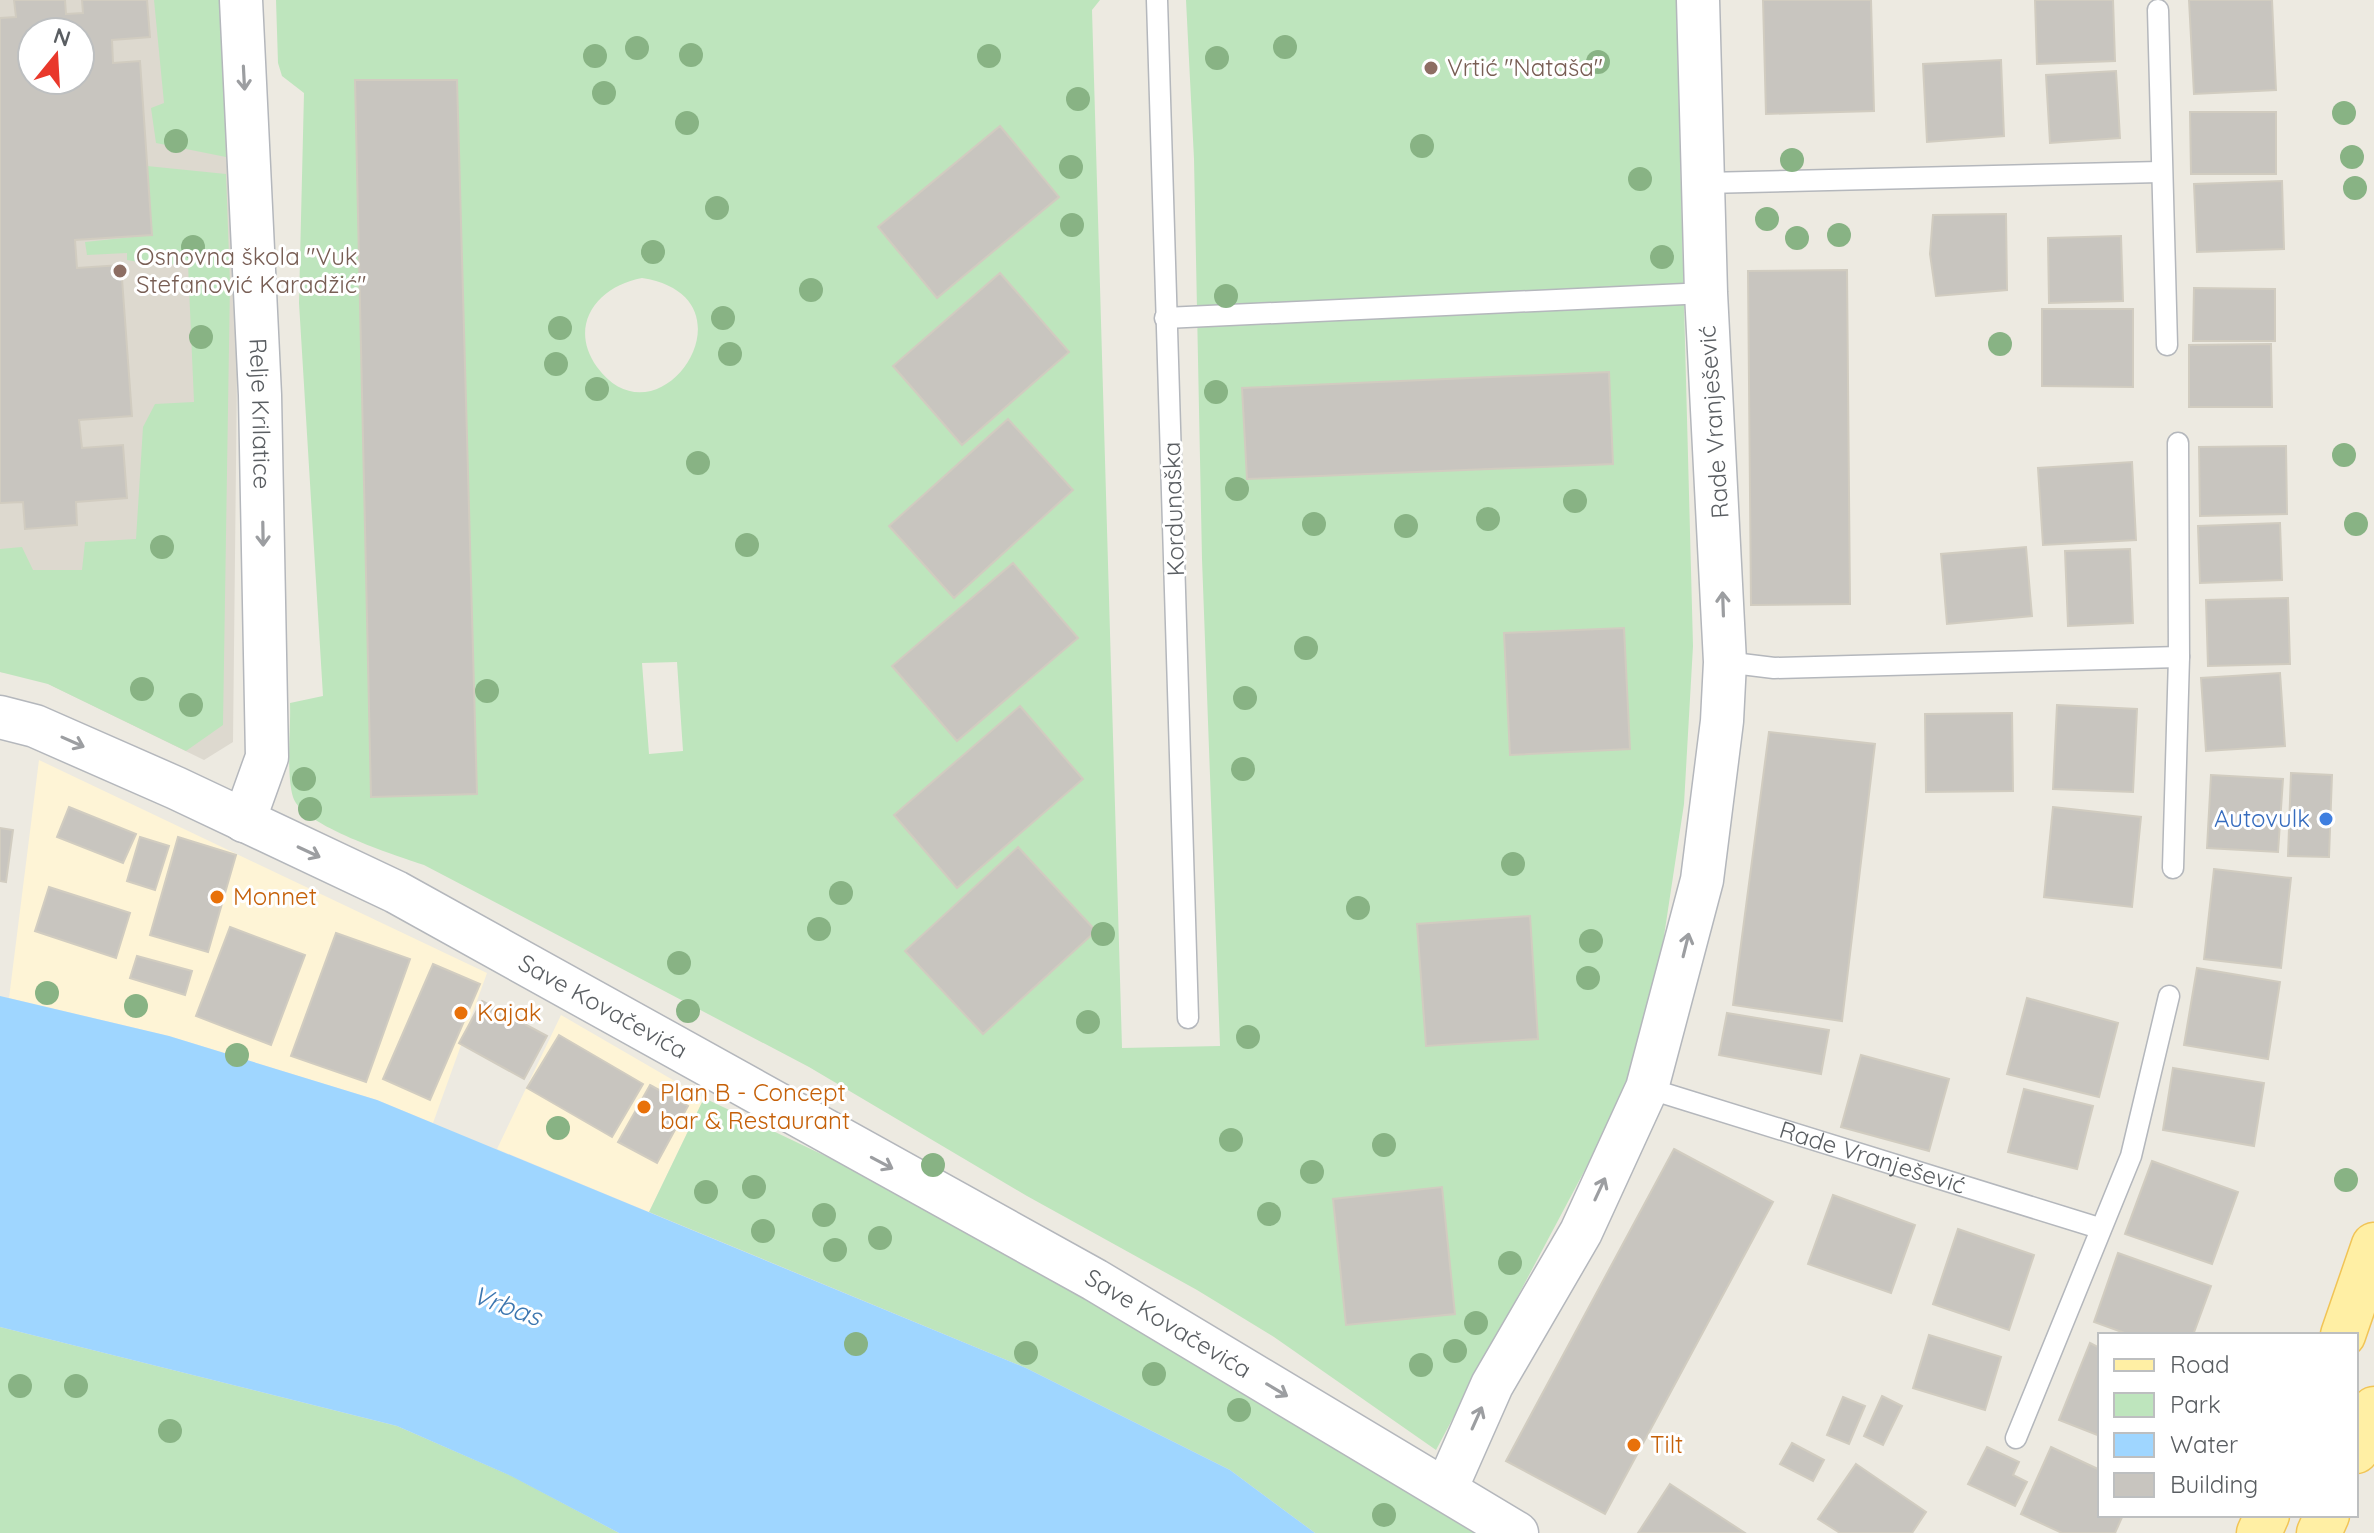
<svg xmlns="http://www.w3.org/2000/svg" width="2374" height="1533" font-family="Quicksand,sans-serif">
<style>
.commercial{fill:#fef4d6}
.education{fill:#ddd9cf;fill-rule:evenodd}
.green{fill:#bee5bd;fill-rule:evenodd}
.water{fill:#9fd6ff}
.building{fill:#c8c5bf;stroke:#d1ccc0;stroke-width:2;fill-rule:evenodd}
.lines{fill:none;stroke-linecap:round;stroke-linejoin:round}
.lane-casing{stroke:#b4b7bc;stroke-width:23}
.street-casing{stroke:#b4b7bc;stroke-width:45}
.primary-casing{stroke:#f1c456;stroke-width:47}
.lane{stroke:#fff;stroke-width:20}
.street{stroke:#fff;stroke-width:42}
.primary{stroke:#ffefa4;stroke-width:44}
.tree{fill:#88b384}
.oneway{stroke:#9c9ea1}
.education-dot{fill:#8d6e63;stroke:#fff;stroke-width:3}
.shop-dot{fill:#3f7fe0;stroke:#fff;stroke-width:3}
.food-dot{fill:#e8710a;stroke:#fff;stroke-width:3}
.labels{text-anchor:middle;stroke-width:6;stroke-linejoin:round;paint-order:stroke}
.education-label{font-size:24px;fill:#785e54;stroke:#fff;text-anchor:start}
.street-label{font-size:24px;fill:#5a5e62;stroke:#fff}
.shop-label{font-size:24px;fill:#366cbe;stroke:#fff;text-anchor:end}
.food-label{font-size:24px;fill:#c56008;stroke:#fff;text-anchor:start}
.water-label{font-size:26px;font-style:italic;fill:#3d77b0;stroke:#fff}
</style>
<rect width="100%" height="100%" fill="#edeae1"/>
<!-- commercial -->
<path class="commercial" d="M39,760L487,973L433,1123L377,1100L169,1036L9,998Z
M561,1015L704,1098L649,1212L497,1149Z"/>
<!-- education -->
<path class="education" d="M0,0H241L233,742L204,760L36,678L0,672ZM32,32H80V80H32Z"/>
<!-- green -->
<path class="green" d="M154,0H221L226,157L156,143L151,108L164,103Z
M276,0H1100L1092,10L1122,1048L1220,1046L1202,559L1194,159L1186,0H1676L1693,646L1684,804L1646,1055L1436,1450L1274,1337L1197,1290L1027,1196L809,1067L424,865C395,855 302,826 293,797C286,774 291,728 290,703L323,696L299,303L304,93L282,76L278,63ZM642,278C763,297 659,452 597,367C567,325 598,286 642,278ZM677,662L683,751L649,754L642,663Z
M147,166L226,174L230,283L223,725L186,751L48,684L0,672V549L22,547L33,570H82L85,542L136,539L143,427L155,404L194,402L188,264L156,265L127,260V253L87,255L85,242L152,235Z
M704,1098L943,1212L1479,1533H1315L1230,1470L1026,1368L649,1212Z
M0,1327L397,1426L512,1476L619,1533H0Z"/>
<!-- water -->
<path class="water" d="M0,996L169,1036L377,1100L1026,1368L1230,1470L1315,1533H619L511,1476L397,1426L0,1327Z"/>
<!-- building -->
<path class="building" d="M14,0H65L66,14L83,13L82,0H147L150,37L112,40L113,63L140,61L152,235L75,240L77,268L121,265L132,416L79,420L82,448L123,445L127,498L76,502L77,525L25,529L23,502L0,503V18L16,17ZM32,32H80V80H32Z
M1763,0H1871L1874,111L1766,114Z
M2035,0H2113L2115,61L2037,64Z
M2189,0H2272L2276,90L2194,94Z
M2001,60L2004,136L1927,142L1923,64Z
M2116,71L2120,138L2050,143L2046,75Z
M355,80H457L477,794L371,797Z
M2190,112H2276V174H2191Z
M1000,126L1059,197L937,298L878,227Z
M2282,181L2284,249L2197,252L2194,184Z
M2006,214L2007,290L1936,296L1930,254L1933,215Z
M2121,236L2123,301L2049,303L2048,238Z
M1847,270L1850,604L1751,605L1748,271Z
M1000,273L1069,352L962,445L893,366Z
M2194,288L2275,289V341H2193Z
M2042,309H2133V387L2042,386Z
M2271,344L2272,407H2189V345Z
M1609,372L1613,464L1247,479L1242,388Z
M1008,419L1073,490L954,598L889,526Z
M2286,446L2287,514L2200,516L2199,447Z
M2132,462L2136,540L2043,545L2038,468Z
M2280,523L2282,580L2200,583L2198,526Z
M2026,547L2032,616L1947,624L1941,554Z
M2130,549L2133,623L2068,626L2065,551Z
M1013,563L1078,638L957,741L892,666Z
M2288,598L2290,664L2208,666L2206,600Z
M1624,628L1630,749L1510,755L1504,633Z
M2280,673L2285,746L2206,751L2201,678Z
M2057,705L2137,709L2133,792L2053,789Z
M1020,706L1083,779L957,888L894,815Z
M2012,713L2013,791L1926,792L1925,714Z
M1769,732L1875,744L1842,1021L1733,1005Z
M2291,773L2332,775L2329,857L2288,856Z
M2211,775L2283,779L2278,852L2207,848Z
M69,807L136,834L123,863L57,837Z
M2053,807L2141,817L2132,907L2044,897Z
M0,828L13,830L6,882L0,881Z
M140,837L169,846L155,890L127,881Z
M178,837L236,855L208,952L150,935Z
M1018,847L1096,931L983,1034L905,951Z
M2214,869L2291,878L2281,968L2204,959Z
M49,887L130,913L116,958L35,931Z
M1530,916L1538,1039L1426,1046L1417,924Z
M230,927L305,955L271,1045L196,1016Z
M336,933L410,959L366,1082L291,1056Z
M137,956L192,971L185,995L130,978Z
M433,964L480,984L430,1100L383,1079Z
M2197,968L2280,982L2268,1059L2184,1045Z
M2027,998L2118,1023L2099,1097L2007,1074Z
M482,1001L547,1036L524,1079L459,1043Z
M1727,1013L1829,1030L1821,1074L1719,1055Z
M559,1035L643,1084L612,1137L527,1088Z
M1861,1055L1949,1079L1929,1151L1841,1127Z
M2173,1068L2264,1083L2254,1146L2163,1130Z
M650,1085L688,1106L657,1163L618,1142Z
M2024,1089L2093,1106L2077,1169L2008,1152Z
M1674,1149L1773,1202L1605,1514L1506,1461Z
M2152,1161L2238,1192L2212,1264L2125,1234Z
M1442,1187L1455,1314L1346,1325L1333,1199Z
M1833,1195L1915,1225L1891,1293L1808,1264Z
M1958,1229L2034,1255L2009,1330L1933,1304Z
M2118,1253L2211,1286L2193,1335H2130L2094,1322Z
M1929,1335L2001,1357L1985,1410L1913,1388Z
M2090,1343L2100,1348V1436L2059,1420Z
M1882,1396L1902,1406L1883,1445L1864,1436Z
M1843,1397L1865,1406L1849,1444L1827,1435Z
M1792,1443L1824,1460L1813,1481L1780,1464Z
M1987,1447L2019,1462L2013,1475L2027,1482L2015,1506L1968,1484Z
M2051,1447L2100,1470V1515H2123L2115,1533H2062L2021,1514Z
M1856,1464L1926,1512L1912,1533H1840L1818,1519Z
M1670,1484L1745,1533H1638Z"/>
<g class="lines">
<defs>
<g id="lane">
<path d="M1157,0L1188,1018"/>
<path d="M2158,10L2167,345"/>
<path d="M1705,183L2160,172"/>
<path d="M1165,318L1706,293"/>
<path d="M1725,662L1774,668L2179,657"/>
<path d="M2173,868L2179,657L2178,443"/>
<path id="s1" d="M1647,1088L2099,1228"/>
<path d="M2016,1438L2131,1156L2169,996"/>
</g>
<g id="street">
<path id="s2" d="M241,0L260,395L267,757L244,821"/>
<path id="s3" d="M0,717L35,726L176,788L396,892L1095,1280L1517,1533"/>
<path d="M1446,1489L1492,1385L1581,1232L1647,1088L1702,880L1722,721L1725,662L1706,293L1698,0"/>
</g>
<path id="primary" d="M2343,1335L2374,1245
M2356,1451L2374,1409
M2259,1533L2267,1515
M2319,1533L2327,1515"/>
</defs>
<!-- lane casing -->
<use href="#lane" class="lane-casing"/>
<!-- street casing -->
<use href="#street" class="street-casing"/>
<!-- primary casing -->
<use href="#primary" class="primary-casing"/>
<!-- lane -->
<use href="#lane" class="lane"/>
<!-- street -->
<use href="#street" class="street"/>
<!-- primary -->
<use href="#primary" class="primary"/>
</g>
<!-- trees -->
<g class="tree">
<circle cx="1285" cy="47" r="12"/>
<circle cx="637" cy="48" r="12"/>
<circle cx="691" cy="55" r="12"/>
<circle cx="595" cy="56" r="12"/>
<circle cx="989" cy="56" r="12"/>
<circle cx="1217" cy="58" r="12"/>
<circle cx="1598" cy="62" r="12"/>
<circle cx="604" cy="93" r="12"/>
<circle cx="1078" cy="99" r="12"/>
<circle cx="2344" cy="113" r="12"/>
<circle cx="687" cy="123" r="12"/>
<circle cx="176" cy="141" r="12"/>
<circle cx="1422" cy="146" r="12"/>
<circle cx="2352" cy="157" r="12"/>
<circle cx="1792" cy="160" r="12"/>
<circle cx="1071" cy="167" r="12"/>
<circle cx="1640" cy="179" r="12"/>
<circle cx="2355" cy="188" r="12"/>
<circle cx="717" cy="208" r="12"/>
<circle cx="1767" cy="219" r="12"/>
<circle cx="1072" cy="225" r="12"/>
<circle cx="1839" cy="235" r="12"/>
<circle cx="1797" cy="238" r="12"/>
<circle cx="193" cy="247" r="12"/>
<circle cx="653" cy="252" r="12"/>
<circle cx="1662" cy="257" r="12"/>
<circle cx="811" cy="290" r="12"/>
<circle cx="1226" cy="296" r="12"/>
<circle cx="723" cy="318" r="12"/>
<circle cx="560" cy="328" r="12"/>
<circle cx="201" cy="337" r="12"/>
<circle cx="2000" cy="344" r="12"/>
<circle cx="730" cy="354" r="12"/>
<circle cx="556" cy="364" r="12"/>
<circle cx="597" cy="389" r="12"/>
<circle cx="1216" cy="392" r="12"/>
<circle cx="2344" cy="455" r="12"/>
<circle cx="698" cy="463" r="12"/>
<circle cx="1237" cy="489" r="12"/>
<circle cx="1575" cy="501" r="12"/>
<circle cx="1488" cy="519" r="12"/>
<circle cx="1314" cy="524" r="12"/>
<circle cx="2356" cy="524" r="12"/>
<circle cx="1406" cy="526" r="12"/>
<circle cx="747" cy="545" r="12"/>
<circle cx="162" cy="547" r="12"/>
<circle cx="1306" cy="648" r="12"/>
<circle cx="142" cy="689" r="12"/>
<circle cx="487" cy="691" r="12"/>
<circle cx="1245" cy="698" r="12"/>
<circle cx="191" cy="705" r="12"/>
<circle cx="1243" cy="769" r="12"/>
<circle cx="304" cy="779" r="12"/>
<circle cx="310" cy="809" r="12"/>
<circle cx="1513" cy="864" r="12"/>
<circle cx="841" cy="893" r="12"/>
<circle cx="1358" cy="908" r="12"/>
<circle cx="819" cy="929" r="12"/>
<circle cx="1103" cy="934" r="12"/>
<circle cx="1591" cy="941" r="12"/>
<circle cx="679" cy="963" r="12"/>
<circle cx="1588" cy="978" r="12"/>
<circle cx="47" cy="993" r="12"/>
<circle cx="136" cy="1006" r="12"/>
<circle cx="688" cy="1011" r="12"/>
<circle cx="1088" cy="1022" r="12"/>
<circle cx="1248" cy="1037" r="12"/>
<circle cx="237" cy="1055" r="12"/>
<circle cx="558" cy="1128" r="12"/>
<circle cx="1231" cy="1140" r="12"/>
<circle cx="1384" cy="1145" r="12"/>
<circle cx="933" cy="1165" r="12"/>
<circle cx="1312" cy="1172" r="12"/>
<circle cx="2346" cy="1180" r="12"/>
<circle cx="754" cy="1187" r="12"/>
<circle cx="706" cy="1192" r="12"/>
<circle cx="1269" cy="1214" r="12"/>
<circle cx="824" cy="1215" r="12"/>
<circle cx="763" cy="1231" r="12"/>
<circle cx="880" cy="1238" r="12"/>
<circle cx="835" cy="1250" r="12"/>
<circle cx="1510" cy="1263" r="12"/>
<circle cx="1476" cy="1323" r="12"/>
<circle cx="856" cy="1344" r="12"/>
<circle cx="1455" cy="1351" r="12"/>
<circle cx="1026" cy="1353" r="12"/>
<circle cx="1421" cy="1365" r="12"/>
<circle cx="1154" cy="1374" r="12"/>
<circle cx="20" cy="1386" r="12"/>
<circle cx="76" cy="1386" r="12"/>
<circle cx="1239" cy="1410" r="12"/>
<circle cx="170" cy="1431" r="12"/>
<circle cx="1384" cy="1515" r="12"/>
</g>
<!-- one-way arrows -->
<defs><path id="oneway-shaft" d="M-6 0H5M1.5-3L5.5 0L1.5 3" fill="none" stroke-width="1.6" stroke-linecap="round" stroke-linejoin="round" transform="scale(2)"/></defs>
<g class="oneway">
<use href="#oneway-shaft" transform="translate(244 78) rotate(87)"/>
<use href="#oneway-shaft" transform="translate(263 534) rotate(89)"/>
<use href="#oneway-shaft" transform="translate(1723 604) rotate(-92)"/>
<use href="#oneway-shaft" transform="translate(73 742) rotate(24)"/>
<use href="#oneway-shaft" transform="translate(309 852) rotate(25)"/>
<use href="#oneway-shaft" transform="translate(1686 945) rotate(-76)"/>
<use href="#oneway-shaft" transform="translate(882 1163) rotate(28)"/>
<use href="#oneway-shaft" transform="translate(1600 1189) rotate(-65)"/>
<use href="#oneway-shaft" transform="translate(1277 1390) rotate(31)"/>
<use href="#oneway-shaft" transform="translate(1477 1418) rotate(-66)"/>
</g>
<!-- markers -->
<g class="education-dot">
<circle cx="1431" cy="68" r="8"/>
<circle cx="120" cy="271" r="8"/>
</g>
<circle class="shop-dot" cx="2326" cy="819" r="8"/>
<g class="food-dot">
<circle cx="217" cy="897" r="8"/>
<circle cx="461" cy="1013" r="8"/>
<circle cx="644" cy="1107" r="8"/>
<circle cx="1634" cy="1445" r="8"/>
</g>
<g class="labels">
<!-- education labels -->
<g class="education-label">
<text x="1447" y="76">Vrtić "Nataša"</text>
<text x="136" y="265">Osnovna škola "Vuk<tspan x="136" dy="28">Stefanović Karadžić"</tspan></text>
</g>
<!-- street labels -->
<g class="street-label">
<text dy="8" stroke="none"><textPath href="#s2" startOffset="414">Relje Krilatice</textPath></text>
<text transform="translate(1714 422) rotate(-94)" y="8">Rade Vranješević</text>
<text transform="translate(1174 509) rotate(-92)" y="8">Kordunaška</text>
<text dy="8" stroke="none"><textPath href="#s3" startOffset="670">Save Kovačevića</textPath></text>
<text dy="8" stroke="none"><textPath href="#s1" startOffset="236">Rade Vranješević</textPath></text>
<text dy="8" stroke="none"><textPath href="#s3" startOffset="1318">Save Kovačevića</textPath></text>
</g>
<!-- shop labels -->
<g class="shop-label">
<text x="2310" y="827">Autovulk</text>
</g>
<!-- food labels -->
<g class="food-label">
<text x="233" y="905">Monnet</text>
<text x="477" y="1021">Kajak</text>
<text x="660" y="1101">Plan B - Concept<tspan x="660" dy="28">bar &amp; Restaurant</tspan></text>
<text x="1650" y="1453">Tilt</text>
</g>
<!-- water labels -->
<g class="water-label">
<text transform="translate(507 1306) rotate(20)" y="9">Vrbas</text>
</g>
</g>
<!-- legend -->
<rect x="2098" y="1333" width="260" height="184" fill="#ffffff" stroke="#bdbfc0" stroke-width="2"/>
<rect x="2114" y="1359" width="40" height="12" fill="#ffefa4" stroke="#bdbfc0" stroke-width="2"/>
<text x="2170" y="1373" font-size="24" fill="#5a5e62">Road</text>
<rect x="2114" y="1393" width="40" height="24" fill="#bee5bd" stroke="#bdbfc0" stroke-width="2"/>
<text x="2170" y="1413" font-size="24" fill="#5a5e62">Park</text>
<rect x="2114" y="1433" width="40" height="24" fill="#9fd6ff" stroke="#bdbfc0" stroke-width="2"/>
<text x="2170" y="1453" font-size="24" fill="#5a5e62">Water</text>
<rect x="2114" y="1473" width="40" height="24" fill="#c8c5bf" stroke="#bdbfc0" stroke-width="2"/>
<text x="2170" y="1493" font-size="24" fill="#5a5e62">Building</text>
<!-- north arrow -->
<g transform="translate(56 56) rotate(18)"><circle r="38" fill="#ffffff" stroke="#bdbfc0" stroke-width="2"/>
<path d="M0-6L14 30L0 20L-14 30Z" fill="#e9382b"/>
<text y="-12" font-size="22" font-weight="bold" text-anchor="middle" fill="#5a5e62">N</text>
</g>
</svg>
